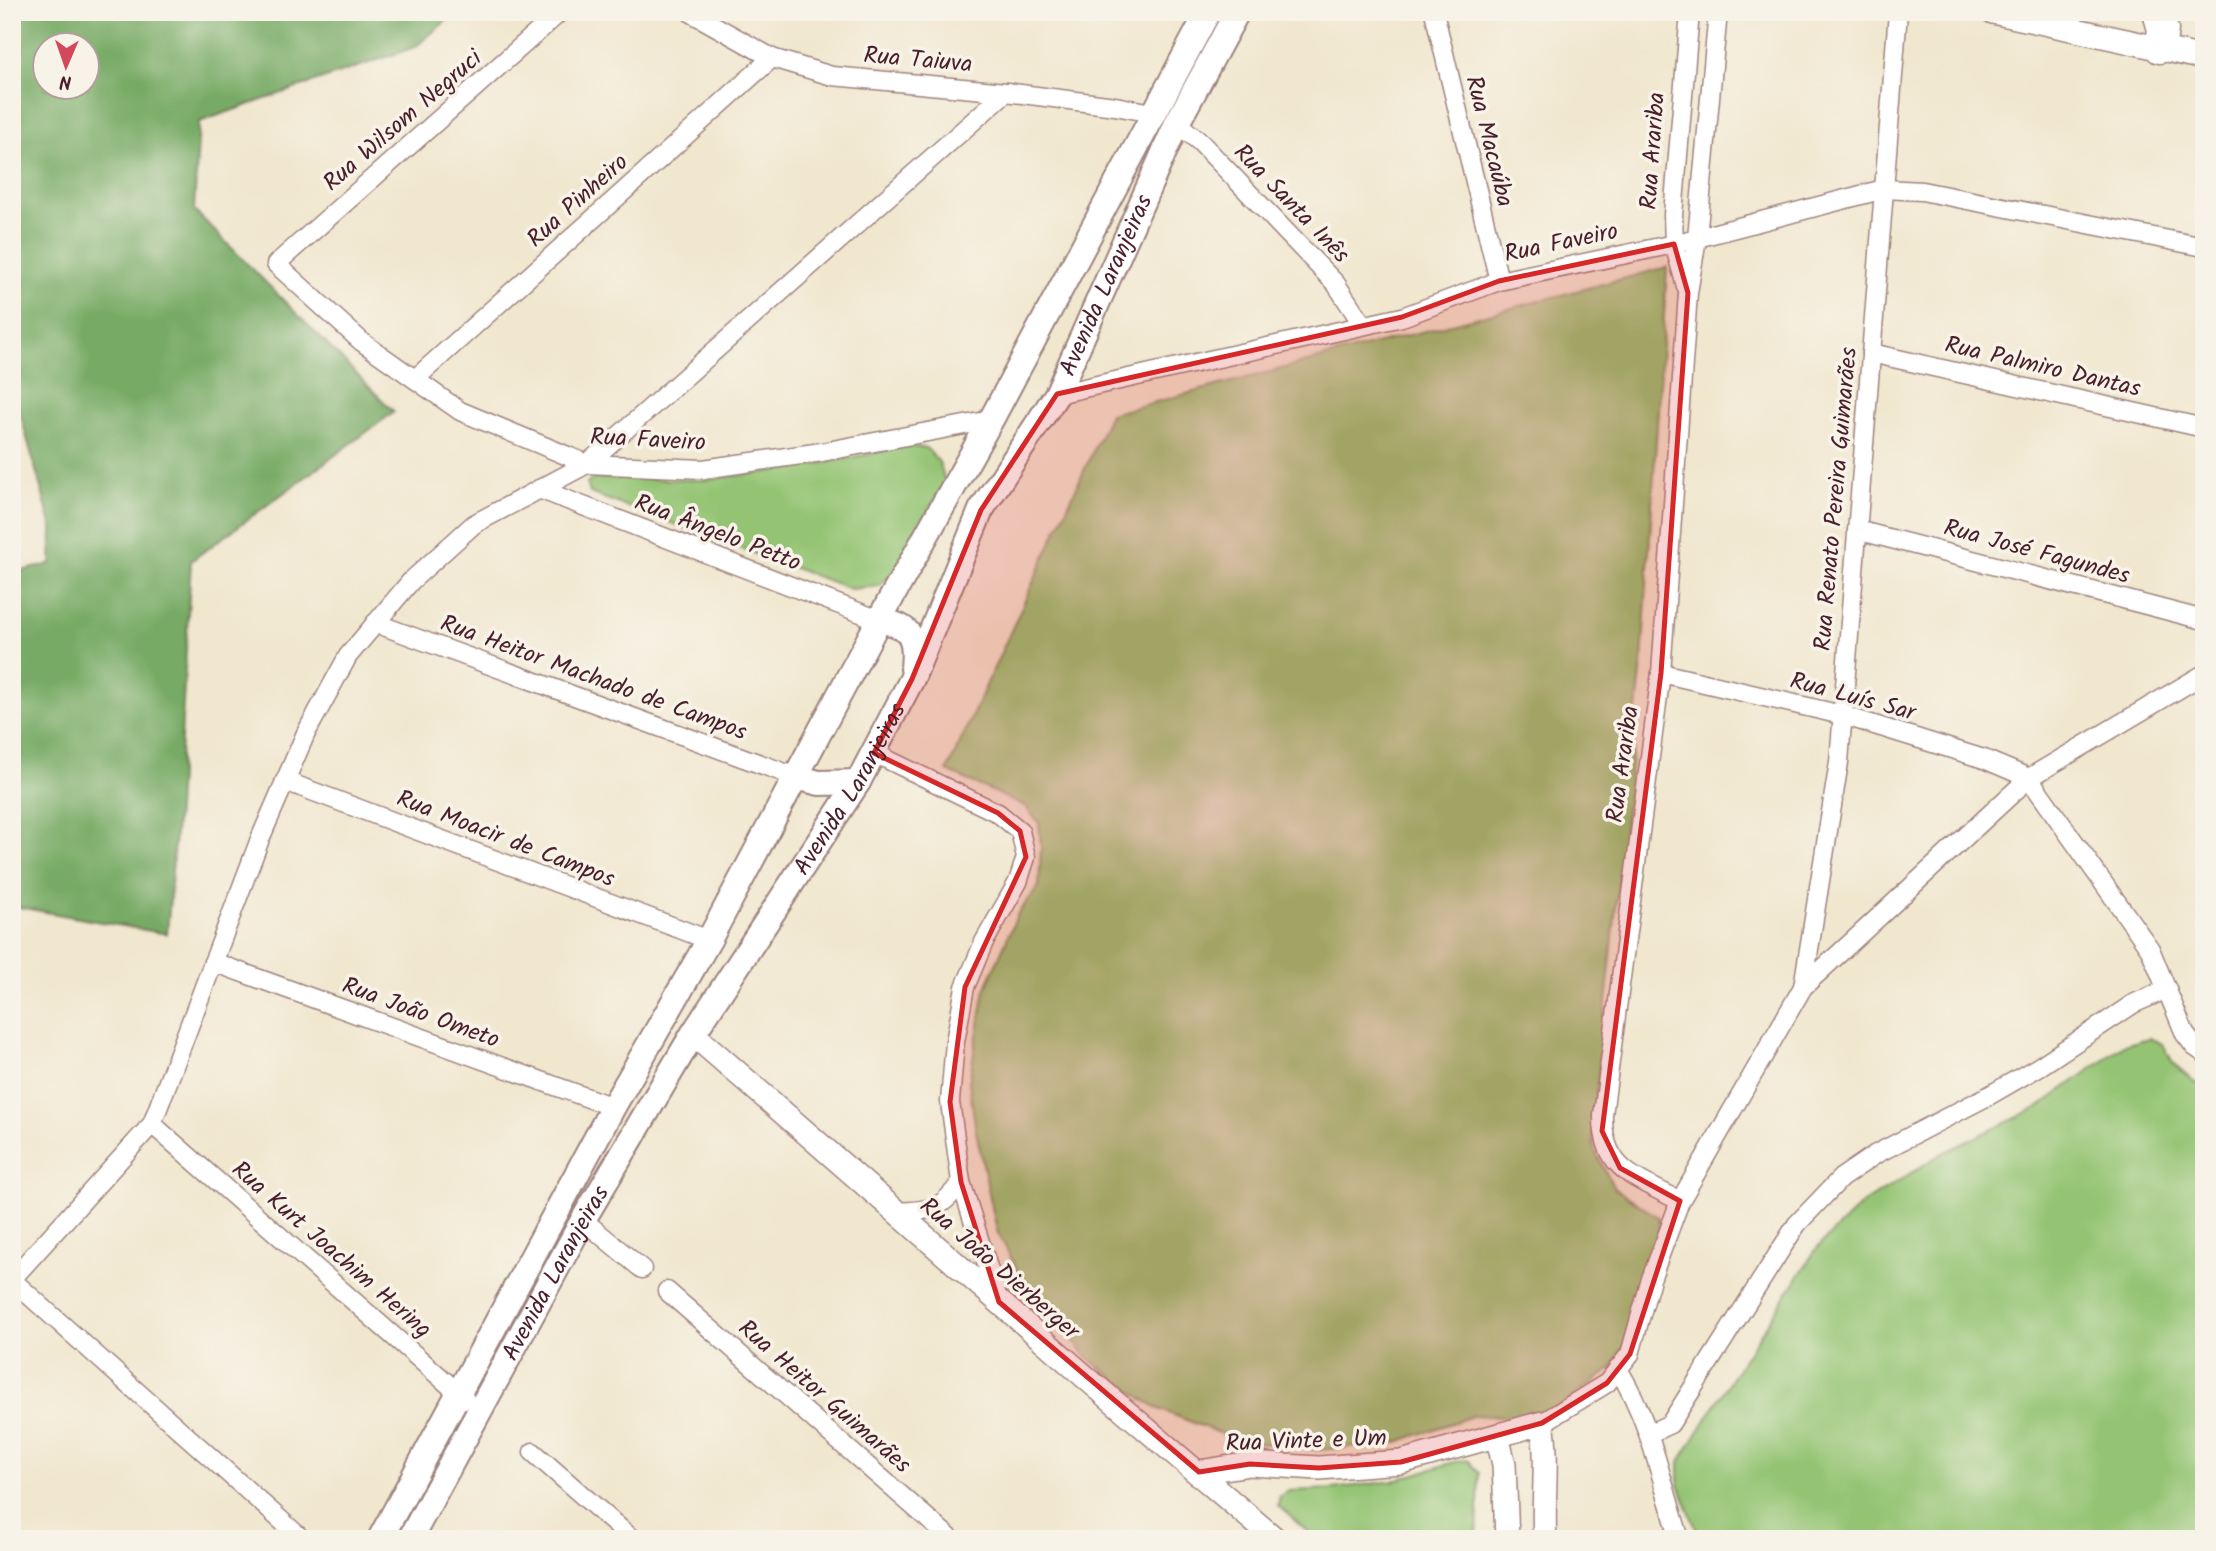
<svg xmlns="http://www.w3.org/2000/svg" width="2216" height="1551" font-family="Kalam,sans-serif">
<rect width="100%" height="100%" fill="#f7f3e8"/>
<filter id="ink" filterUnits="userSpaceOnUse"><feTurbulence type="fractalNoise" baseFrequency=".0143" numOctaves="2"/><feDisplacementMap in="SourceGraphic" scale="14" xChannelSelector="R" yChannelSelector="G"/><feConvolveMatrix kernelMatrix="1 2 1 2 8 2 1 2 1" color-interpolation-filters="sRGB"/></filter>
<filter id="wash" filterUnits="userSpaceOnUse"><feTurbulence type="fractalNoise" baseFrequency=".00686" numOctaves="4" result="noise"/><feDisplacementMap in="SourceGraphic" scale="28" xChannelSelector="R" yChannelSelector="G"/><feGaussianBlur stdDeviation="1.57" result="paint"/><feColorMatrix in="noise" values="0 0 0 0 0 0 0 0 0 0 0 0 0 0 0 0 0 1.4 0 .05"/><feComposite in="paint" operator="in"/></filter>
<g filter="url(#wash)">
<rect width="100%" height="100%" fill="#f1e7cf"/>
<g fill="#94c473" stroke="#6f724f" stroke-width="2">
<polygon points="1667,267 1642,662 1593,1126 1594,1149 1614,1188 1658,1217 1660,1236 1628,1340 1611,1369 1556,1409 1530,1419 1475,1415 1397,1442 1320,1450 1239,1441 1154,1407 1090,1360 1027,1288 997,1231 976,1131 969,1082 985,990 1017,915 1039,886 1041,848 1039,823 1025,806 947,771 1110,414"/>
<polygon points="909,446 926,448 939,462 945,481 895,572 879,586 851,589 590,493 587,483 597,478 704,480 798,468"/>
<polygon points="2149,1038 2163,1044 2173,1063 2196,1083 2204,1085 2204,1539 1700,1539 1679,1485 1679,1463 1731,1379 1817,1248 1861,1205 1941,1154 2039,1107 2124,1045"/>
<polygon points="1468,1460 1479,1473 1477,1539 1316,1539 1278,1506 1280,1496 1289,1491 1333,1489 1393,1481 1454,1462"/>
</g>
<path fill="#77aa65" stroke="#606448" stroke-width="2" fill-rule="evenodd" d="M 22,12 L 457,12 L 415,47 L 199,122 L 194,210 L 394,412 L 191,561 L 177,810 L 167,934 L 12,906 L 12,573 L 51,564 L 52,528 L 12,384 L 12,20 ZM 46,46 L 88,46 L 88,88 L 46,88 Z"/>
</g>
<g filter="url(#ink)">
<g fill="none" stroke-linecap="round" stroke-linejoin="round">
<defs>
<g id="minor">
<polyline points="560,12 276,264 362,342 460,411 587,464 703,469 822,452 991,420"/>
<polyline points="690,12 772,58 832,76 1006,92 1115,106 1153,113"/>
<polyline points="1434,12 1499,281"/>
<polyline points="1177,123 1200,142 1336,284 1363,325"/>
<polyline points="1686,286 1674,244 1673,215 1690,12"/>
<polyline points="1871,353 2204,428"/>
<polyline points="415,379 772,58"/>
<polyline points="1057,394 1402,317 1499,281 1674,244 1884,189 1922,191 2204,247"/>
<polyline points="539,489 879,620"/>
<polyline points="1857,530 2204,620"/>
<polyline points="375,623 796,777"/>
<polyline points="1661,673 1842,715 1984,759 2029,778 2150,949 2185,1034 2195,1047 2204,1053"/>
<polyline points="874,753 998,813 1020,831 1026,857 1018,882 984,942 965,987 955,1042 950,1102 961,1182 999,1302"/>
<polyline points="285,781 709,940"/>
<polyline points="213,962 613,1107"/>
<polyline points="1803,987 1839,762 1898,12"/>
<polyline points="152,1124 465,1399"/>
<path d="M 1680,1201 C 1637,1178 1602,1171 1603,1115 L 1661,673 L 1688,293 L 1697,238 L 1718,12"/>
<path d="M 896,1212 C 930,1210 940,1212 961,1182"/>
<polyline points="583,1220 642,1269"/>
<polyline points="12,1279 152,1124 260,839 306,733 348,656 411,581 474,524 587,464 1006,92"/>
<polyline points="12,1280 302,1539"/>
<polyline points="667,1291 951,1539"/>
<path d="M 1618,1369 C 1652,1424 1660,1479 1680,1539"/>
<polyline points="1542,1423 1607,1383 1630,1354 1651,1279 1680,1201 1803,987 2029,778 2204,674"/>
<polyline points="1650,1433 1670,1424 1797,1224 1841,1178 1876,1154 1990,1095 2040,1066 2133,1004 2167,989"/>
<polyline points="533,1452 632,1539"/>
</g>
<g id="tertiary">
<polyline points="1993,12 2204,58"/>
<polyline points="693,1034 1091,1382 1275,1539"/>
<polyline points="1497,1436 1504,1464 1507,1539"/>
<path d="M 1199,1472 L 1250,1464 L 1319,1468 L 1401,1462 L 1542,1423 C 1549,1461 1542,1500 1545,1539"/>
</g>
<g id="secondary">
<path d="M 879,620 C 912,627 916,636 913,668"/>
<polyline points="796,777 819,783 858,782"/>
<polyline points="380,1539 613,1107 709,940 879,620 991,420 1208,12"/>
<path id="s1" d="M 410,1539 L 583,1220 L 693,1034 L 858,782 L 912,679 L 981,510 L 1057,394 L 1177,123 L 1237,12"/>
</g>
<polyline id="trunk" points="2158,12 2163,30 2160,48"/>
</defs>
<use href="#minor" stroke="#9e837d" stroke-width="21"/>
<use href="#tertiary" stroke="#9e837d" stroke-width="26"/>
<use href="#secondary" stroke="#9e837d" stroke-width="28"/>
<use href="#trunk" stroke="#9e837d" stroke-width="33"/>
<use href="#minor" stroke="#fff" stroke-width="18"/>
<use href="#tertiary" stroke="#fff" stroke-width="23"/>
<use href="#secondary" stroke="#fff" stroke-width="24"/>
<use href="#trunk" stroke="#fff" stroke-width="30"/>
</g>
</g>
<path fill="#d62828" fill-opacity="0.2" stroke="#d62828" stroke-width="5" stroke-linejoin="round" d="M 1674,244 L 1688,293 L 1661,673 L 1602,1131 L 1620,1168 L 1680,1201 L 1630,1354 L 1607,1383 L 1542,1423 L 1401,1462 L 1319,1468 L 1250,1464 L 1199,1472 L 999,1302 L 961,1182 L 950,1102 L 965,987 L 1026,857 L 1020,831 L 998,813 L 874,753 L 912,679 L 981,510 L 1057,394 L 1402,317 L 1499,281 Z"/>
<g text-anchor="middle" stroke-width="7" stroke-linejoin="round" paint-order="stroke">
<g font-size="24" fill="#4a1f2b" stroke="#f7f3e8">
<text transform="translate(918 59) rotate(5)" y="8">Rua Taiuva</text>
<text transform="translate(402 120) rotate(-41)" y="8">Rua Wilsom Negruci</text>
<text transform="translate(1490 141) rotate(76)" y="8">Rua Macaúba</text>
<text transform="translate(1652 151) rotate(-86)" y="8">Rua Arariba</text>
<text transform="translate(577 200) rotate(-42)" y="8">Rua Pinheiro</text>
<text transform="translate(1292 203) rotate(46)" y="8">Rua Santa Inês</text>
<text transform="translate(1561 242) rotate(-12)" y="8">Rua Faveiro</text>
<text dy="8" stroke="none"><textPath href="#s1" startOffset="1437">Avenida Laranjeiras</textPath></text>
<text transform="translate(2043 366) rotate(13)" y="8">Rua Palmiro Dantas</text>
<text transform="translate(648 439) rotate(3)" y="8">Rua Faveiro</text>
<text transform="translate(1835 499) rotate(-85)" y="8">Rua Renato Pereira Guimarães</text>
<text transform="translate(718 532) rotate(21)" y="8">Rua Ângelo Petto</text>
<text transform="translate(2037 551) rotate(15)" y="8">Rua José Fagundes</text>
<text transform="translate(594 677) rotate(20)" y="8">Rua Heitor Machado de Campos</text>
<text transform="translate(1853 696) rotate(15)" y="8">Rua Luís Sar</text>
<text transform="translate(1622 764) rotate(-82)" y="8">Rua Arariba</text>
<text dy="8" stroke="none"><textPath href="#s1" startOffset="870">Avenida Laranjeiras</textPath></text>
<text transform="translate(506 838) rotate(21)" y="8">Rua Moacir de Campos</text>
<text transform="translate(421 1012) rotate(20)" y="8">Rua João Ometo</text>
<text transform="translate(332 1249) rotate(41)" y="8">Rua Kurt Joachim Hering</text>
<text transform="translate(1000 1268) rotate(41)" y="8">Rua João Dierberger</text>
<text dy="8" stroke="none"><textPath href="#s1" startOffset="303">Avenida Laranjeiras</textPath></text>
<text transform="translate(825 1396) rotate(41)" y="8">Rua Heitor Guimarães</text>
<text transform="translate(1306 1440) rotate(-2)" y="8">Rua Vinte e Um</text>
</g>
</g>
<rect width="2216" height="1551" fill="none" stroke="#f7f3e8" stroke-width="42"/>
<g transform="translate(66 66) rotate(182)"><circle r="33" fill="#f7f3e8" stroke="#b29e9c" stroke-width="2"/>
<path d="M0-5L12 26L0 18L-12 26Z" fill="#d1495b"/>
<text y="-10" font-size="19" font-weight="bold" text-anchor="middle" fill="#4a1f2b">N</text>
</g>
</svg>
